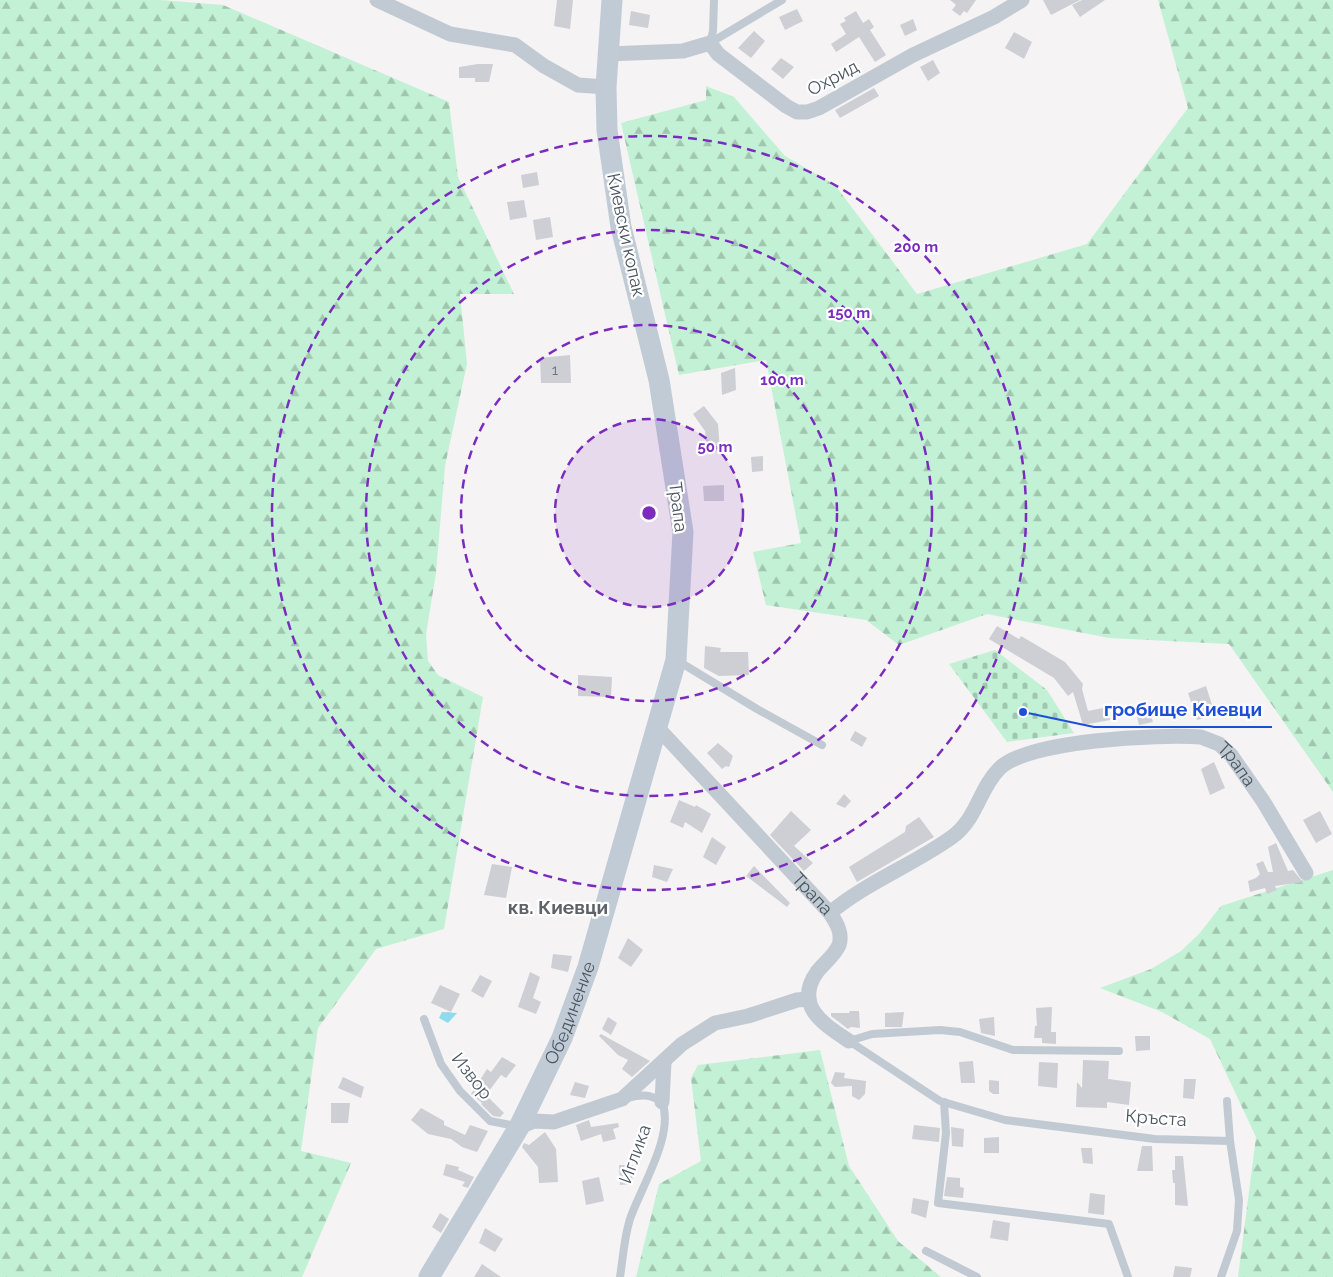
<svg xmlns="http://www.w3.org/2000/svg" width="1333" height="1277" font-family="Raleway,sans-serif">
<defs>
<pattern id="forest-firs" width="22" height="20" patternUnits="userSpaceOnUse" patternTransform="scale(1.25)"><rect width="22" height="20" fill="#c3f1d5"/><path d="M5 1l3.5 6h-7zM16 11l3.5 6h-7z" fill="#a0c6b0"/></pattern>
<pattern id="cemetery-stones" width="16" height="16" patternUnits="userSpaceOnUse" patternTransform="scale(1.25)"><rect width="16" height="16" fill="#c3f1d5"/><path d="M2 7V4a2 2 0 0 1 4 0v3zM10 15v-3a2 2 0 0 1 4 0v3z" fill="#a0c6b0"/></pattern>
<pattern id="water-ripples" width="26" height="14" patternUnits="userSpaceOnUse" patternTransform="scale(1.25)"><rect width="26" height="14" fill="#90daee"/><path d="M2 4q2-2 4 0t4 0M15 11q2-2 4 0t4 0" fill="none" stroke="#78b4c4"/></pattern>
</defs>
<rect width="100%" height="100%" fill="#f5f3f3"/>
<g fill="url(#forest-firs)">
<polygon points="0,0 160,0 223,5 449,102 458,177 514,294 460,294 467,364 445,466 436,573 426,634 428,661 438,675 483,697 444,929 376,949 318,1028 301,1151 351,1163 302,1277 0,1277"/>
<polygon points="1158,0 1333,0 1333,792 1229,644 1109,638 987,614 899,645 866,620 766,605 753,552 801,543 766,360 679,375 621,123 706,100 706,86 734,97 785,156 835,185 917,294 1087,244 1188,108"/>
<polygon points="1333,870 1333,1277 1238,1277 1256,1137 1210,1039 1162,1012 1100,988 1151,969 1181,951 1199,934 1221,906"/>
<polygon points="820,1050 849,1166 898,1241 941,1277 636,1277 659,1184 701,1161 691,1078 698,1065"/>
</g>
<polygon fill="url(#cemetery-stones)" points="995,650 1047,690 1074,733 1007,742 949,664"/>
<polygon fill="url(#water-ripples)" points="442,1012 457,1013 448,1023 439,1018"/>
<g fill="#cdcfd5">
<polygon points="557,0 573,0 570,29 554,26"/>
<polygon points="950,0 976,0 967,13 964,11 960,16 952,10 956,5"/>
<polygon points="1043,0 1080,0 1051,15"/>
<polygon points="1082,0 1105,0 1080,17 1072,5"/>
<polygon points="797,9 803,21 785,30 779,17"/>
<polygon points="631,11 650,15 648,28 629,25"/>
<polygon points="856,11 863,23 869,19 874,27 870,30 886,55 875,62 859,37 836,52 831,44 846,34 840,24 846,21 844,18"/>
<polygon points="913,19 917,30 905,36 900,25"/>
<polygon points="754,31 765,41 751,58 738,48"/>
<polygon points="1014,32 1032,42 1024,59 1005,48"/>
<polygon points="781,58 794,67 783,79 771,69"/>
<polygon points="933,60 940,73 928,81 920,67"/>
<polygon points="478,64 493,64 489,82 475,82 475,78 459,78 459,67"/>
<polygon points="874,88 879,96 840,118 835,110"/>
<polygon points="537,172 539,185 523,188 521,175"/>
<polygon points="524,200 527,217 510,220 507,202"/>
<polygon points="550,217 553,237 536,240 533,220"/>
<polygon points="570,355 571,383 541,383 540,358"/>
<polygon points="735,368 736,390 722,395 721,373"/>
<polygon points="704,406 718,424 720,451 707,452 705,431 693,414"/>
<polygon points="763,456 763,471 752,472 751,457"/>
<polygon points="724,485 724,501 704,501 703,486"/>
<polygon points="997,626 1019,639 1021,636 1065,662 1083,684 1082,689 1088,711 1108,707 1110,720 1083,725 1073,692 1068,696 1054,678 989,639"/>
<polygon points="705,646 721,648 720,652 748,652 749,675 719,676 704,668"/>
<polygon points="578,675 612,677 611,697 578,696"/>
<polygon points="1206,686 1215,714 1197,720 1188,693"/>
<polygon points="1148,709 1153,722 1139,725 1136,712"/>
<polygon points="855,731 867,738 862,747 850,740"/>
<polygon points="718,743 733,756 729,767 726,766 722,769 707,753"/>
<polygon points="1214,762 1225,788 1210,795 1201,769"/>
<polygon points="844,794 851,801 845,808 836,804"/>
<polygon points="679,800 695,807 696,805 711,814 702,833 685,822 683,828 670,822"/>
<polygon points="791,811 811,830 794,846 813,863 804,871 770,835"/>
<polygon points="1320,811 1332,834 1316,843 1303,820"/>
<polygon points="919,817 934,837 857,882 849,867 905,832 906,826"/>
<polygon points="712,837 726,847 716,865 703,857"/>
<polygon points="1276,843 1288,871 1293,870 1303,882 1275,886 1277,890 1267,894 1265,888 1250,892 1248,881 1256,878 1260,874 1256,864 1263,861 1268,872 1273,872 1268,847"/>
<polygon points="492,864 512,867 506,898 484,895"/>
<polygon points="654,865 673,869 667,882 652,877"/>
<polygon points="754,866 790,903 787,907 746,876"/>
<polygon points="628,938 643,950 631,967 618,958"/>
<polygon points="553,954 572,956 568,972 551,968"/>
<polygon points="530,972 540,977 533,998 541,1002 536,1014 518,1007"/>
<polygon points="480,975 492,981 483,998 471,991"/>
<polygon points="440,985 460,994 451,1012 431,1003"/>
<polygon points="1052,1007 1051,1032 1056,1032 1056,1044 1042,1043 1042,1038 1034,1038 1035,1026 1037,1026 1036,1008"/>
<polygon points="850,1011 859,1011 860,1028 851,1027 848,1029 831,1016 831,1013 849,1013"/>
<polygon points="904,1012 902,1027 885,1027 885,1013"/>
<polygon points="608,1017 617,1023 611,1035 602,1029"/>
<polygon points="994,1017 995,1036 981,1033 979,1019"/>
<polygon points="601,1034 650,1061 643,1067 641,1066 643,1067 632,1077 622,1069 628,1060 618,1055 599,1036"/>
<polygon points="1135,1036 1150,1036 1150,1050 1136,1051"/>
<polygon points="502,1057 516,1065 506,1078 501,1075 486,1095 504,1113 500,1117 493,1116 481,1104 482,1103 471,1094 487,1069 491,1072"/>
<polygon points="1083,1060 1109,1061 1108,1079 1131,1082 1129,1105 1107,1102 1107,1108 1076,1107 1077,1082 1082,1088"/>
<polygon points="973,1061 975,1083 961,1083 959,1062"/>
<polygon points="1039,1062 1058,1063 1057,1088 1038,1086"/>
<polygon points="835,1072 845,1073 844,1078 866,1081 865,1094 859,1100 852,1096 852,1086 835,1087 831,1083"/>
<polygon points="343,1077 364,1087 361,1098 338,1088"/>
<polygon points="1184,1079 1196,1079 1194,1099 1183,1098"/>
<polygon points="989,1080 999,1081 999,1094 993,1094 989,1091"/>
<polygon points="575,1082 589,1086 585,1098 570,1095"/>
<polygon points="331,1103 350,1103 348,1123 331,1123"/>
<polygon points="421,1108 444,1121 444,1125 465,1135 470,1125 488,1131 477,1152 462,1147 451,1139 428,1134 411,1120"/>
<polygon points="589,1120 591,1127 618,1123 619,1127 613,1129 616,1139 603,1142 601,1134 581,1141 576,1125"/>
<polygon points="914,1125 940,1128 939,1142 912,1139"/>
<polygon points="951,1127 964,1129 963,1147 952,1146"/>
<polygon points="545,1132 556,1149 558,1182 539,1183 538,1167 522,1147 524,1143 529,1145"/>
<polygon points="999,1137 999,1153 984,1153 984,1138"/>
<polygon points="1142,1146 1152,1146 1153,1171 1137,1171"/>
<polygon points="1081,1148 1092,1148 1093,1164 1083,1163"/>
<polygon points="1175,1156 1183,1156 1188,1206 1175,1205 1175,1183 1173,1183 1172,1170 1175,1170"/>
<polygon points="446,1164 459,1167 458,1170 474,1177 468,1188 462,1186 465,1182 443,1175"/>
<polygon points="619,1165 633,1165 632,1184 620,1185"/>
<polygon points="599,1177 604,1201 586,1205 582,1181"/>
<polygon points="947,1177 960,1178 960,1187 964,1188 963,1198 944,1196"/>
<polygon points="1090,1193 1105,1195 1104,1215 1088,1213"/>
<polygon points="913,1198 929,1201 926,1218 911,1213"/>
<polygon points="440,1213 449,1219 441,1233 432,1227"/>
<polygon points="993,1220 1010,1223 1008,1241 990,1238"/>
<polygon points="485,1228 503,1239 495,1252 479,1243"/>
<polygon points="482,1264 501,1277 474,1277"/>
<polygon points="1175,1266 1192,1268 1190,1277 1173,1277"/>
</g>
<g fill="none" stroke-linecap="round" stroke-linejoin="round">
<g stroke="#c1cad2" stroke-width="8">
<polyline points="710,43 782,0"/>
<polyline points="710,43 713,31 714,0"/>
<polyline points="678,661 757,709 822,745"/>
<polyline points="424,1019 441,1064 460,1091 490,1121 516,1126"/>
<polyline points="849,1041 940,1101 1005,1120 1155,1139 1230,1141 1239,1200 1237,1231 1221,1277"/>
<polyline points="849,1041 872,1034 940,1030 960,1032 1013,1050 1119,1051"/>
<polyline points="1227,1101 1230,1141"/>
<polyline points="944,1102 946,1133 938,1203 1109,1224 1128,1277"/>
<polyline points="926,1251 977,1277"/>
<path d="M 620,1277 C 623,1258 624,1238 630,1219 C 641,1187 675,1134 662,1102 C 650,1094 641,1094 627,1098"/>
</g>
<g stroke="#c1cad2" stroke-width="15">
<polyline points="377,0 450,34 515,45 544,66 578,85 606,87"/>
<polyline points="608,54 683,51 710,43 718,54 786,106 797,112 807,112 819,108 913,55 994,17 1022,0"/>
<path id="s1" d="M 657,727 L 830,913 C 836,922 843,933 839,945 C 835,955 823,964 817,972 C 793,1006 825,1025 849,1041"/>
<path id="s2" d="M 830,913 C 867,882 913,865 952,837 C 977,819 979,789 999,769 C 1027,740 1160,734 1201,737 L 1219,744 L 1231,755 L 1263,801 L 1306,873"/>
<polyline points="662,1102 664,1062"/>
<polyline points="519,1127 534,1121 554,1122 622,1099 682,1044 715,1023 748,1016 797,1000 809,999"/>
</g>
<path stroke="#c1cbd6" stroke-width="21" id="s3" d="M 429,1277 L 519,1127 L 562,1038 L 588,967 L 676,660 L 683,532 L 659,380 L 621,227 L 607,130 L 606,87 L 612,0"/>
</g>
<circle cx="649" cy="513" r="94" fill="#7b2cbf" fill-opacity=".12"/>
<g fill="none" stroke="#7b2cbf" stroke-width="2.5" stroke-dasharray="9 6">
<circle cx="649" cy="513" r="94"/>
<circle cx="649" cy="513" r="188"/>
<circle cx="649" cy="513" r="283"/>
<circle cx="649" cy="513" r="377"/>
</g>
<g text-anchor="middle" stroke-width="4.5" stroke-linejoin="round" paint-order="stroke">
<g font-size="15" fill="#6b747e">
<text x="555" y="375">1</text>
</g>
<g font-size="18" fill="#4a5661" stroke="#fff">
<text transform="translate(833 78) rotate(-28)" y="6">Охрид</text>
<text transform="translate(626 235) rotate(78)" y="6">Киевски копак</text>
<text transform="translate(678 507) rotate(83)" y="6">Трапа</text>
<text dy="6" stroke="none"><textPath href="#s2" startOffset="481">Трапа</textPath></text>
<text dy="6" stroke="none"><textPath href="#s1" startOffset="228">Трапа</textPath></text>
<text dy="6" stroke="none"><textPath href="#s3" startOffset="300">Обединение</textPath></text>
<text transform="translate(472 1076) rotate(52)" y="6">Извор</text>
<text transform="translate(1156 1118) rotate(4)" y="6">Кръста</text>
<text transform="translate(635 1154) rotate(-70)" y="6">Иглика</text>
</g>
<g font-size="19" font-weight="bold" fill="#5f6368" stroke="#fff">
<text x="558" y="914">кв. Киевци</text>
</g>
</g>
<circle cx="649" cy="513" r="8" fill="#7b2cbf" stroke="#fff" stroke-width="2.5"/>
<g font-size="15" text-anchor="middle" font-weight="bold" fill="#7b2cbf" stroke="#fff" stroke-width="4.5" stroke-linejoin="round" paint-order="stroke">
<text x="916" y="252">200 m</text>
<text x="849" y="318">150 m</text>
<text x="782" y="385">100 m</text>
<text x="715" y="452">50 m</text>
</g>
<path fill="none" stroke="#1d4ed8" stroke-width="2" d="M1023 712L1094 727H1272"/>
<circle fill="#1d4ed8" stroke="#fff" stroke-width="2" cx="1023" cy="712" r="5"/>
<g font-size="19" text-anchor="middle" font-weight="bold" fill="#1d4ed8" stroke="#fff" stroke-width="4.5" stroke-linejoin="round" paint-order="stroke">
<text x="1183" y="716">гробище Киевци</text>
</g>
</svg>
